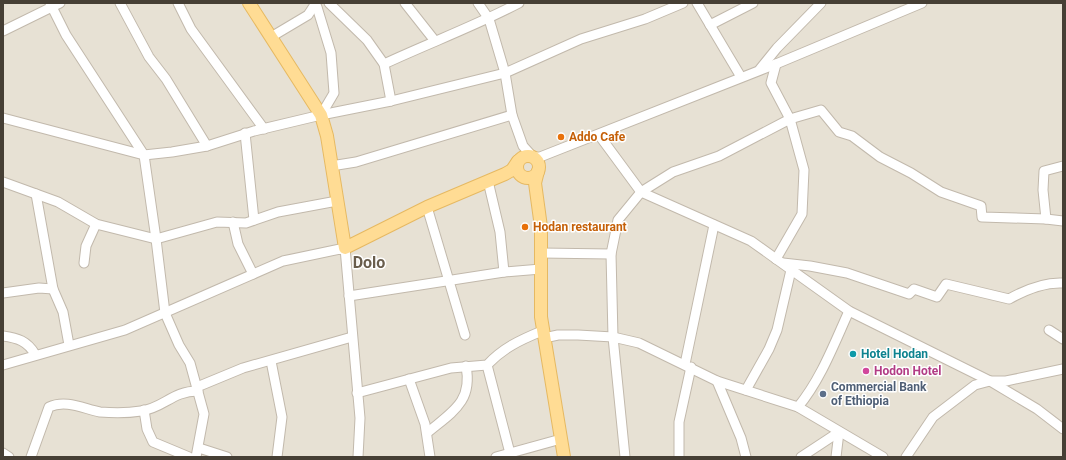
<svg xmlns="http://www.w3.org/2000/svg" width="1066" height="460" font-family="Roboto,sans-serif">
<rect width="100%" height="100%" fill="#f3efe6"/>
<rect fill="#e7e1d4" x="3" y="3" width="1060" height="454"/>
<g fill="none" stroke-linecap="round" stroke-linejoin="round">
<defs>
<g id="minor">
<polyline points="50,3 66,35 144,155 156,239 165,313 179,345 190,363 204,414 196,457"/>
<polyline points="120,3 149,57 166,79 207,146"/>
<polyline points="178,3 191,29 264,129"/>
<polyline points="329,3 367,40 384,64 391,101"/>
<polyline points="405,3 435,41"/>
<polyline points="478,3 489,19 505,73 512,115 523,146 533,157 540,157 776,64 922,3"/>
<polyline points="697,3 741,77"/>
<polyline points="315,6 317,7 331,53 334,93 321,115"/>
<polyline points="710,25 753,3"/>
<polyline points="3,31 60,3"/>
<polyline points="271,37 308,15 316,3"/>
<path d="M 384,64 C 429,43 475,26 519,3"/>
<polyline points="776,64 771,83 790,119 821,110 839,132 852,136 880,157 911,173 941,192 981,206 982,217 1046,219 1043,190 1044,171 1063,166"/>
<polyline points="760,69 777,48 821,3"/>
<polyline points="3,118 144,155 172,152 207,146 254,131 321,115 391,101 505,73 581,39 645,19 683,3"/>
<polyline points="245,133 254,220"/>
<polyline points="599,135 641,192 751,241 849,311 990,381 1037,409 1063,429"/>
<polyline points="331,166 356,162 512,115"/>
<polyline points="488,181 500,232 504,272 541,269"/>
<polyline points="3,182 58,202 96,224 156,239 217,222 246,223 278,212 337,201"/>
<polyline points="36,194 53,289 63,312 69,345"/>
<polyline points="427,207 465,335"/>
<polyline points="1046,219 1063,221"/>
<polyline points="233,222 238,244 253,274"/>
<polyline points="541,253 611,254"/>
<polyline points="84,263 86,246 96,224"/>
<path d="M 783,263 L 810,266 L 847,273 L 909,294 L 914,289 L 937,297 L 946,284 L 1009,299 C 1025,290 1044,282 1063,283"/>
<polyline points="3,293 39,288 53,289"/>
<polyline points="349,296 504,272"/>
<polyline points="1049,330 1063,339"/>
<path d="M 3,336 C 18,338 27,341 35,354"/>
<polyline points="544,338 558,335 578,335 613,337 639,343 717,381 798,407 883,457"/>
<polyline points="271,361 282,417 277,457"/>
<polyline points="685,364 714,225"/>
<polyline points="3,365 125,330 283,261 345,248 360,418 358,457"/>
<polyline points="487,365 511,457"/>
<polyline points="409,379 425,424 430,457"/>
<polyline points="717,381 741,438 746,457"/>
<polyline points="197,387 243,368 352,337"/>
<polyline points="746,390 769,349 777,330 791,270"/>
<path d="M 357,393 L 451,368 L 487,365 C 503,348 520,340 542,331"/>
<path d="M 798,407 C 821,379 834,344 849,311"/>
<polyline points="144,410 147,429 153,442 189,457"/>
<path d="M 427,433 C 452,412 473,402 466,366"/>
<polyline points="199,448 227,457"/>
<polyline points="3,453 9,457"/>
<path d="M 31,457 L 49,407 C 66,399 84,409 100,412 C 112,413 129,413 141,411 C 164,408 172,391 198,391"/>
<polyline points="496,457 561,439"/>
<polyline points="625,457 613,337 611,254 618,220 641,192 673,172 719,156 790,119 804,170 802,214 776,259"/>
<polyline points="679,457 679,422 691,367"/>
<polyline points="801,457 839,432"/>
<polyline points="836,457 839,432"/>
<polyline points="906,457 933,417 975,385 990,381 1006,381 1063,369"/>
</g>
<g id="major">
<polyline points="249,3 321,115 327,136 345,248 427,207 505,174 512,170 518,161"/>
<circle cx="528" cy="167" r="11"/>
<polyline points="538,171 535,183 541,227 541,317 564,457"/>
</g>
</defs>
<use href="#minor" stroke="#c2b9ac" stroke-width="11"/>
<use href="#major" stroke="#e6b962" stroke-width="14"/>
<use href="#minor" stroke="#fff" stroke-width="9"/>
<use href="#major" stroke="#ffdc94" stroke-width="12"/>
</g>
<g fill="#e8710a" stroke="#fff" stroke-width="1.5">
<circle cx="561" cy="137" r="4"/>
<circle cx="525" cy="227" r="4"/>
</g>
<circle fill="#0f9aa8" stroke="#fff" stroke-width="1.5" cx="853" cy="354" r="4"/>
<circle fill="#d1479c" stroke="#fff" stroke-width="1.5" cx="866" cy="371" r="4"/>
<circle fill="#5c6f8a" stroke="#fff" stroke-width="1.5" cx="823" cy="394" r="4"/>
<g text-anchor="middle" stroke-width="3" stroke-linejoin="round" paint-order="stroke">
<g font-size="12" font-weight="bold" fill="#c56008" stroke="#fff" text-anchor="start">
<text x="569" y="141">Addo Cafe</text>
<text x="533" y="231">Hodan restaurant</text>
</g>
<g font-size="12" font-weight="bold" fill="#0d838f" stroke="#fff" text-anchor="start">
<text x="861" y="358">Hotel Hodan</text>
</g>
<g font-size="12" font-weight="bold" fill="#b23c85" stroke="#fff" text-anchor="start">
<text x="874" y="375">Hodon Hotel</text>
</g>
<g font-size="12" font-weight="bold" fill="#4e5e75" stroke="#fff" text-anchor="start">
<text x="831" y="391">Commercial Bank<tspan x="831" dy="14">of Ethiopia</tspan></text>
</g>
<g font-size="16" font-weight="bold" fill="#695d4c" stroke="#fff">
<text x="369" y="268">Dolo</text>
</g>
</g>
<rect width="1066" height="460" fill="none" stroke="#463f35" stroke-width="8"/>
</svg>
